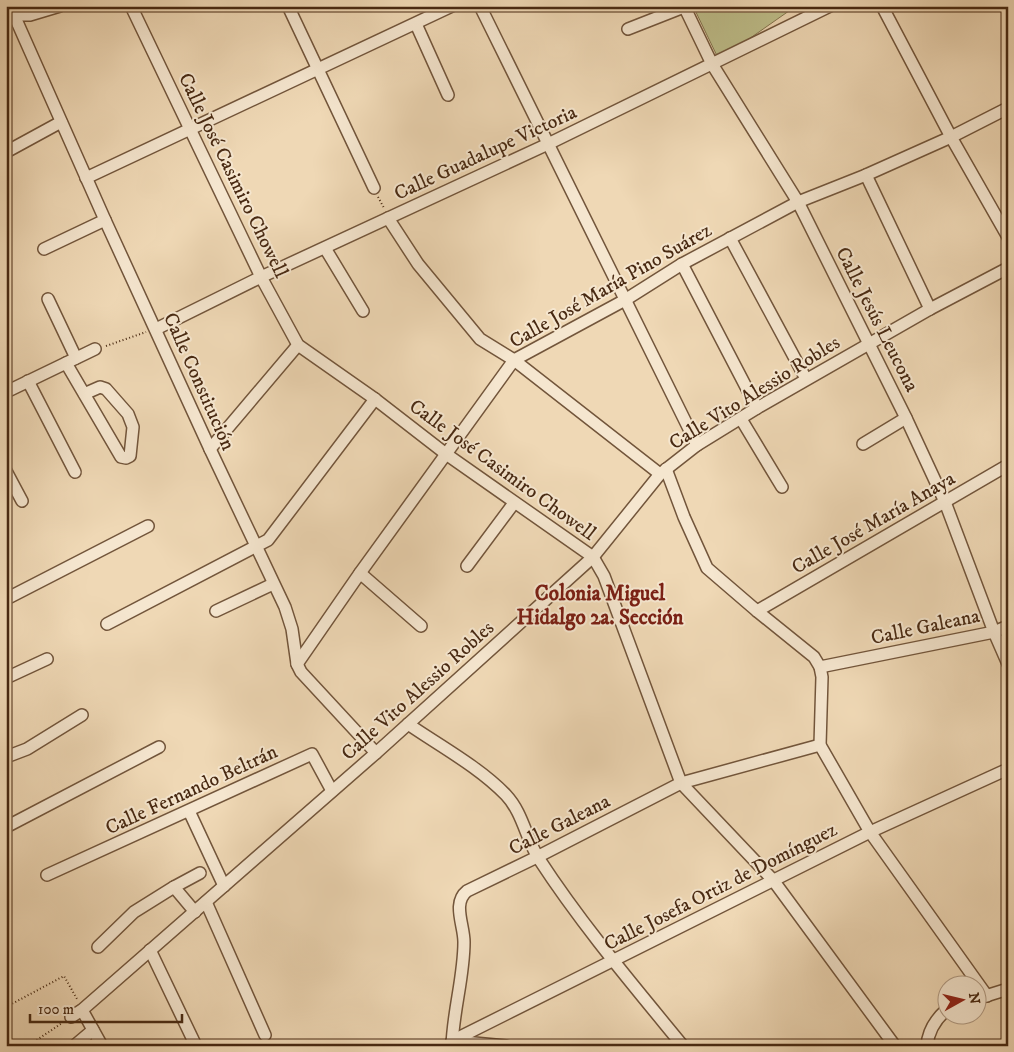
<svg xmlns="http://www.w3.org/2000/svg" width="1014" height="1052" font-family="'IM FELL DW Pica',serif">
<rect width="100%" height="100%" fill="#efd8b5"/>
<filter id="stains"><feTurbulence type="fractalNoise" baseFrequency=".004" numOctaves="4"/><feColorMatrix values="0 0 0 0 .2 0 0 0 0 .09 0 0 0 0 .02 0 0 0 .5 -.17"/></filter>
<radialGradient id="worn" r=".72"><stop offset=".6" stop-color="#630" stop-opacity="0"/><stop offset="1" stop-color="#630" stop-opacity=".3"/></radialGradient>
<polygon fill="#bebe8a" stroke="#83744e" points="693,6 796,6 719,60"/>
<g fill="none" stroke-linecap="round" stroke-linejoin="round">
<defs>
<g id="minor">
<polyline points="15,6 14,15 105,220 210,449 285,607 292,629 297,664 301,672 376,753"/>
<polyline points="131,6 261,277 298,345 375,399 446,454 593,557 604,576 681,783 773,880 895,1046"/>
<polyline points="288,6 374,188"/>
<polyline points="480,6 697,445"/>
<polyline points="684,6 712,64 798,202 906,418 945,502 994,632 1008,664"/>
<polyline points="882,6 951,137 1008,237"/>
<polyline points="8,15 30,15 60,6"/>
<polyline points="416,24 448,95"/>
<polyline points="628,29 684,7"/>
<polyline points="6,152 61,122"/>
<polyline points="866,175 930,309"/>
<polyline points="86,178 452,6"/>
<polyline points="388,218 418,264 480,339 514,360 660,474"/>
<polyline points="730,238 806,379"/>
<polyline points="325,248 363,311"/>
<polyline points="44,249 105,220"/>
<polyline points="682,264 757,408"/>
<polyline points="48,299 76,358"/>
<polyline points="156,329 261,277 548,144 830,6"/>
<polyline points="66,363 121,457 126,458 130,456 133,427 128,414 106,389 100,387 84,394"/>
<polyline points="28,381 75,472"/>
<polyline points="6,392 95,349"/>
<polyline points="741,419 782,487"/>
<polyline points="863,444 906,418"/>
<polyline points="210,449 298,345"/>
<polyline points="666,469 684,517 707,568 757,611 814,657 820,667 822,677 820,745 870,832 987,996"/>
<polyline points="6,471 22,501"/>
<polyline points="467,566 514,503"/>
<polyline points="360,573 421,626"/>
<polyline points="6,599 148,526"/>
<polyline points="216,611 273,584"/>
<polyline points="757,611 1008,465"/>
<polyline points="107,624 268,540 375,399"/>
<polyline points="297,664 360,573 514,360 625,300 682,264 798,202 866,175 951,137 1008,108"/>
<polyline points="820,667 994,632 1008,626"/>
<polyline points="6,678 47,659"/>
<path d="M 408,724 C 440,746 479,767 506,795 C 523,813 526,839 539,859 C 582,925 633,985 683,1046"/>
<polyline points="6,757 27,749 82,715"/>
<polyline points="189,811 224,886"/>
<polyline points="6,827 159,747"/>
<polyline points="47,875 312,754 332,791"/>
<polyline points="174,887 195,912"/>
<polyline points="206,902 265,1035"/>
<polyline points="98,947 134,912 174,887 200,873"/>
<polyline points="150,950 196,1046"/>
<polyline points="976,999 1008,989"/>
<polyline points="82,1010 102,1046"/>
<polyline points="71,1017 82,1010 376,753 593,557 660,474 697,445 757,408 930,309 1008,268"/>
<polyline points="452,1041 870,832 1008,769"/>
<polyline points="453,1041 506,1046"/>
<polyline points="74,1046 93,1030"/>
<path d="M 452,1046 C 453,1011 464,977 464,942 C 464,925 452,903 467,891 L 537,857 L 681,783 L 820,745"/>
<path d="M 927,1046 C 928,1031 935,1020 946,1010"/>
</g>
</defs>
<use href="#minor" stroke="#72553b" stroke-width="14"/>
<g stroke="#482912" stroke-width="2" stroke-dasharray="1 2.5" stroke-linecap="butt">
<polyline points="378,197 384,208"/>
<polyline points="106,346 146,332"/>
<polyline points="6,1007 64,976 77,999"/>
<polyline points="28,1046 62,1023"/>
</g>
<use href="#minor" stroke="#f5e6cf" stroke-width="11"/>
</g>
<g text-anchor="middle" stroke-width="4" stroke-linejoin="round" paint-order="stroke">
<g font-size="20" fill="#482912" stroke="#f5e6cf">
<text transform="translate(485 152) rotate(-25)" y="7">Calle Guadalupe Victoria</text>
<text transform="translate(234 175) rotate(64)" y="7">Calle José Casimiro Chowell</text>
<text transform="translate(610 285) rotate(-30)" y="7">Calle José María Pino Suárez</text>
<text transform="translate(878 319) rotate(63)" y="7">Calle Jesús Leucona</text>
<text transform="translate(200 381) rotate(66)" y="7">Calle Constitución</text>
<text transform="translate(754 392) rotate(-32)" y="7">Calle Vito Alessio Robles</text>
<text transform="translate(503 469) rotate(36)" y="7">Calle José Casimiro Chowell</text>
<text transform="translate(873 522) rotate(-30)" y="7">Calle José María Anaya</text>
<text transform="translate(925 626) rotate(-12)" y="7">Calle Galeana</text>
<text transform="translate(417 690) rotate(-42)" y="7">Calle Vito Alessio Robles</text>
<text transform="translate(191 789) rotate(-25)" y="7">Calle Fernando Beltrán</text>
<text transform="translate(559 824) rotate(-27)" y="7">Calle Galeana</text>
<text transform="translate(720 886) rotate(-27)" y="7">Calle Josefa Ortiz de Domínguez</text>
</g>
<g font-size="21" font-weight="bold" fill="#7a1f14" stroke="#f5e6cf">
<text x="600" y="600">Colonia Miguel<tspan x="600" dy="24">Hidalgo 2a. Sección</tspan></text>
</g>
</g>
<rect width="1014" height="1052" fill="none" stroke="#efd8b5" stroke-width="25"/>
<rect x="8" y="8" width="999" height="1037" fill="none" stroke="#482912" stroke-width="2.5"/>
<rect x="12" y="12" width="989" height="1027" fill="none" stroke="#482912"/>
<g transform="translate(962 1000) rotate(82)"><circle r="24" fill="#f5e6cf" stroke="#b09a83"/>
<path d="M0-4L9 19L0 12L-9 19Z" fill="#8f2418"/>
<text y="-8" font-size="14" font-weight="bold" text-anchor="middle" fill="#482912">N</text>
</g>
<path d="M30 1014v8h152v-8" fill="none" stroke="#482912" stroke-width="2.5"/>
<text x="38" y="1014" font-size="15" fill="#482912" stroke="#f5e6cf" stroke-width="4" paint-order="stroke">100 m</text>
<rect width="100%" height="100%" filter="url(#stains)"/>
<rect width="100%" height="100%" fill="url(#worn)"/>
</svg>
